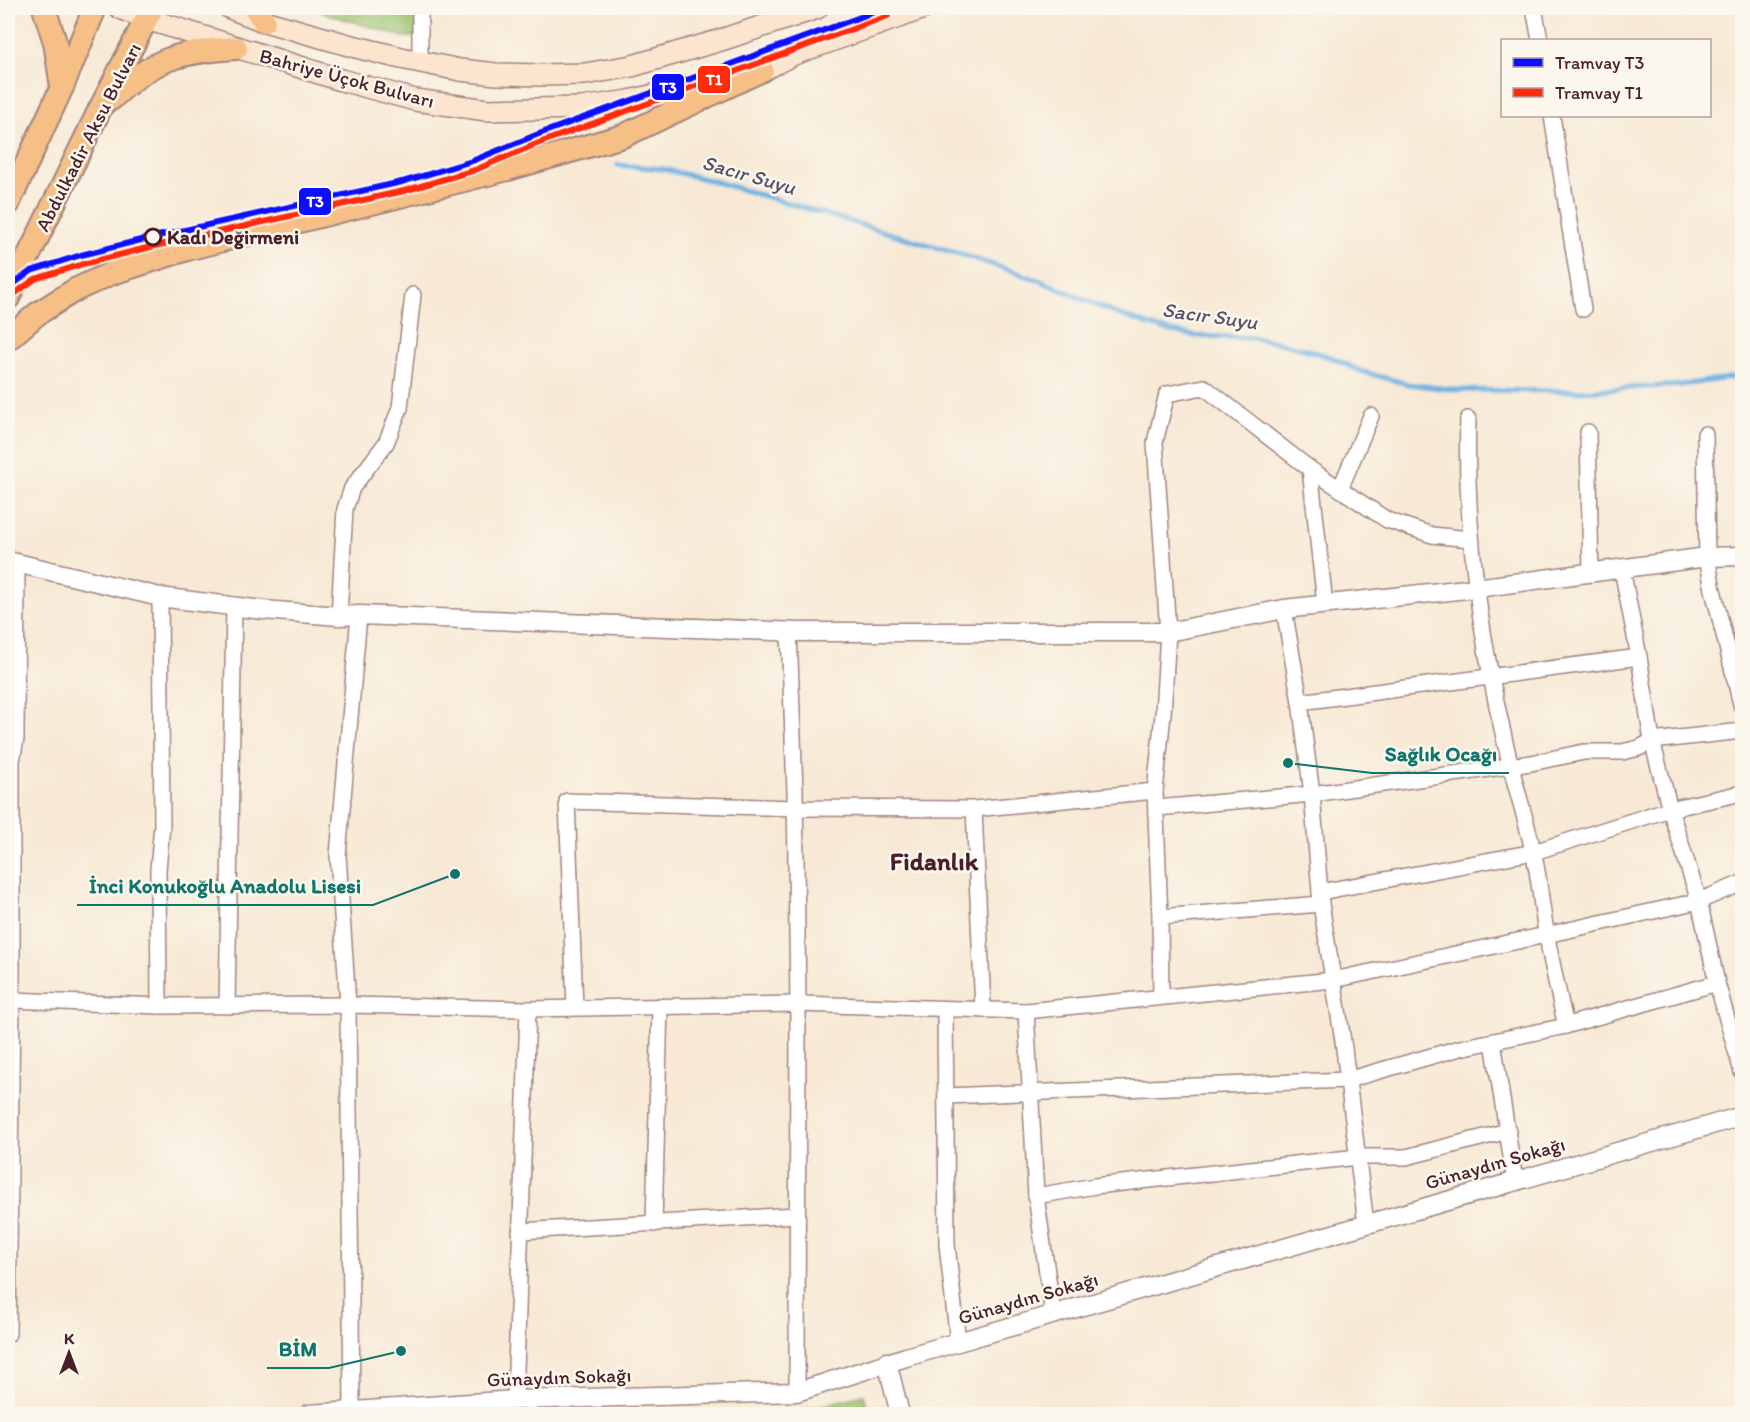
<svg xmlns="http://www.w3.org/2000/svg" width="1750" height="1422" font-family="Itim,sans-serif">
<rect width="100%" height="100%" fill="#fbf7ec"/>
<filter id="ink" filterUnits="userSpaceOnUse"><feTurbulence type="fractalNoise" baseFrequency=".0167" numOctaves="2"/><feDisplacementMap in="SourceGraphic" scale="12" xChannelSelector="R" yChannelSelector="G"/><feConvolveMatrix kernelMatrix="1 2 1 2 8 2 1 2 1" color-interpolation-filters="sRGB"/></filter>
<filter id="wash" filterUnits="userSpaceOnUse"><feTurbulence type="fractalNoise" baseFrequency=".008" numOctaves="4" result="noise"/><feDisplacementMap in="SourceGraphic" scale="24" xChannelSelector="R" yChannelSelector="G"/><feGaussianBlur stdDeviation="1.35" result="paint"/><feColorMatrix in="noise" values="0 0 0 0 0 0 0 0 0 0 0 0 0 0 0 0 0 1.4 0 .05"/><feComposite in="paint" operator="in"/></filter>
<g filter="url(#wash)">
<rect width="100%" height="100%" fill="#f7e9d5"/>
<g fill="#98c16d" stroke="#71704c" stroke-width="1.5">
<polygon points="312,8 418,8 421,37 404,37 324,13"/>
<polygon points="864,1395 869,1414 784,1414"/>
</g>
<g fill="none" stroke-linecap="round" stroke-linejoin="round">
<polyline stroke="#6cb1e2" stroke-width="5" points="618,165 663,169 713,181 963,255 1039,280 1117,314 1161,329 1195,336 1253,338 1275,342 1304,349 1333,358 1360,371 1408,384 1457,390 1578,391 1681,385 1742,376"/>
</g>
</g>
<g filter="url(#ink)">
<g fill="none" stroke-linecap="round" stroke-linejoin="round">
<defs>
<g id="minor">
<polyline points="420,8 420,62"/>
<polyline points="1534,8 1540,40"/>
<polyline points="1552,116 1583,309"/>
<path d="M 1468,419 C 1464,537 1483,653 1511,767 C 1518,795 1527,823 1533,851 C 1540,879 1541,908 1547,936 C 1552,966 1559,996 1566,1026"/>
<polyline points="1588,432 1591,573"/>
<polyline points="1705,434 1707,557 1713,590 1742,708"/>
<polyline points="1310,469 1325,604"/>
<polyline points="1340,489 1371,416"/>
<polyline points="1622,569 1639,657 1652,741 1670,809 1699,901 1717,983 1742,1072"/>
<polyline points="1284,609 1300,702 1312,794 1321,904 1343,1041 1366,1224"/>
<polyline points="339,616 345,509 352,488 386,443 400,408 413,295"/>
<polyline points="789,631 795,791 798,1004 797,1392"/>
<polyline points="1300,702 1639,657"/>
<polyline points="1157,808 1312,794 1531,763 1584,752 1622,752 1639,748 1652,741 1742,731"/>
<polyline points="974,809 983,1010"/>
<polyline points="1320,892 1534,852 1670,809 1742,793"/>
<polyline points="1160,917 1321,904"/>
<polyline points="1161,997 1160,917 1155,791 1163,714 1168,632 1155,442 1167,394 1204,387 1310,469 1387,520 1432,535 1470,539"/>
<polyline points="12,1000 159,1006 348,1005 528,1009 798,1004 1026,1011 1333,980 1546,935 1699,901 1742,883"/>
<polyline points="159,1006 158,870 162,825 160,597"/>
<polyline points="227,1006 234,607"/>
<polyline points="575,1007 567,801 795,808 974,809 1155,791"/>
<polyline points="945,1009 947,1245 958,1342"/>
<polyline points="1026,1011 1036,1196 1053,1314"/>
<polyline points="1493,1042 1515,1181"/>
<polyline points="946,1096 1347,1080 1460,1048 1561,1027 1717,983"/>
<polyline points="1036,1196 1095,1186 1358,1157 1406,1157 1508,1131"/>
<polyline points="654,1224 660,1006"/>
<polyline points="520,1231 796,1215"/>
<polyline points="8,1334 12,1000 12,761 16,739 17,563"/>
<polyline points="515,1400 528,1009"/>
<polyline points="352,1411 348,1005 338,855 359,615"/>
</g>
<g id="tertiary">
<polyline points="8,561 160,597 263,610 339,616 359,615 800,632 1168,632 1284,609 1476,588 1707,557 1742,556"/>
<polyline points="887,1362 900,1414"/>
<polyline points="309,1414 515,1400 797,1392 906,1357 1742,1116"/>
</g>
<g id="secondary">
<polyline points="120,8 147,19 341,80 415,100 487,110 581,108 629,101 762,70 794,54 924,8"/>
<polyline points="230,8 264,21 352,46 401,58 460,70 496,74 540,75 585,74 632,66 721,40 817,8"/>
</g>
<g id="primary">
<polyline points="44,8 55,42 62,87"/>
<polyline points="255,8 264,21"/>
<path d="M 111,99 C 154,58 178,52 236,48"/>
<polyline points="8,204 62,87 95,8"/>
<polyline points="8,298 99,111 152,8"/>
<polyline points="8,339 37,314 75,290 112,273 187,249 508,169 623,136 762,70"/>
</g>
</defs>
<use href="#minor" stroke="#a08480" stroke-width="18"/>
<use href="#tertiary" stroke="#a08480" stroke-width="21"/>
<use href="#secondary" stroke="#a08480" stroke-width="24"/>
<use href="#primary" stroke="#a08480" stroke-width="26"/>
<use href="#minor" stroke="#fff" stroke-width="15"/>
<use href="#tertiary" stroke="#fff" stroke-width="18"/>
<use href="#secondary" stroke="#fbe5cf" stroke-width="21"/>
<use href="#primary" stroke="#f5bf86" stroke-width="22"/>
<defs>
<polyline id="tram-1" points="8,288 31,271 81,255 153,237 402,182 472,161 536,135 885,8"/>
<polyline id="tram-2" points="13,295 35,279 83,264 155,246 404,191 475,170 539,143 888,16"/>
</defs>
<use href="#tram-1" stroke="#fbf7ec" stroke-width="10"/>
<use href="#tram-2" stroke="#fbf7ec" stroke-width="10"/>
<use href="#tram-1" stroke="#0d0dff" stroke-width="6"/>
<use href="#tram-2" stroke="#ff2b0a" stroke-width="6"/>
</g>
</g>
<circle fill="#fbf7ec" stroke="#4a1f2b" stroke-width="3" cx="153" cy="237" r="8"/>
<g text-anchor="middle" stroke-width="5" stroke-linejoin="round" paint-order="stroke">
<g font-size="20" fill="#4a1f2b" stroke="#fbf7ec">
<text transform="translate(347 78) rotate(15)" y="7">Bahriye Üçok Bulvarı</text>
<text transform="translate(88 137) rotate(-63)" y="7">Abdulkadir Aksu Bulvarı</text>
<text transform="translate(1495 1163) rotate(-16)" y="7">Günaydın Sokağı</text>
<text transform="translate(1028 1298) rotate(-16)" y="7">Günaydın Sokağı</text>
<text transform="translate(559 1377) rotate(-2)" y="7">Günaydın Sokağı</text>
</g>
<g font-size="20" font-weight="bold" fill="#4a1f2b" stroke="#fbf7ec" text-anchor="start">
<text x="167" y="244">Kadı Değirmeni</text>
</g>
<g font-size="21" font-style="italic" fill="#56526b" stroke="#fbf7ec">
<text transform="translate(749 175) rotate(16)" y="7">Sacır Suyu</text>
<text transform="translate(1210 316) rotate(8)" y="7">Sacır Suyu</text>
</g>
<g font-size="26" font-weight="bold" fill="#4a1f2b" stroke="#fbf7ec">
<text x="934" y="870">Fidanlık</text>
</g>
</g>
<path fill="none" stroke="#0f766e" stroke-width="2" d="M1288 763L1372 773H1509M455 874L373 905H77M401 1351L329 1368H267"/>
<g fill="#0f766e" stroke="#fbf7ec" stroke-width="2">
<circle cx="1288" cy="763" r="6"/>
<circle cx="455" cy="874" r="6"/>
<circle cx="401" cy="1351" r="6"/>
</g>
<g font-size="21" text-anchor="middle" font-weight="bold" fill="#0f766e" stroke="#fbf7ec" stroke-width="5" stroke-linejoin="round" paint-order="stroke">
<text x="1441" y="761">Sağlık Ocağı</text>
<text x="225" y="893">İnci Konukoğlu Anadolu Lisesi</text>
<text x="298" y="1356">BİM</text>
</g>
<g stroke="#fbf7ec" stroke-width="2">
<rect x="697" y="65" width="34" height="29" rx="6" fill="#ff2b0a"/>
<rect x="651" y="73" width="34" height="28" rx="6" fill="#0d0dff"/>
<rect x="298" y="187" width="34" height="29" rx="6" fill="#0d0dff"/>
</g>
<g font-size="16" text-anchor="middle" font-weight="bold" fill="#fff">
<text x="714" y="85">T1</text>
<text x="668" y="93">T3</text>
<text x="315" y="207">T3</text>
</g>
<rect width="1750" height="1422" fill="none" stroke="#fbf7ec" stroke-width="30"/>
<rect x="1501" y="39" width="210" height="78" fill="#fbf7ec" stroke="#b4a19f" stroke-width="1.5"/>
<rect x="1513" y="58" width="30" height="9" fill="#0d0dff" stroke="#b4a19f" stroke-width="1.5"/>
<text x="1555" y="69" font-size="18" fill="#4a1f2b">Tramvay T3</text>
<rect x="1513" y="88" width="30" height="9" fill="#ff2b0a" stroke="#b4a19f" stroke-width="1.5"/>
<text x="1555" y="99" font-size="18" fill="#4a1f2b">Tramvay T1</text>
<g transform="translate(69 1353)" stroke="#fbf7ec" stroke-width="4.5" paint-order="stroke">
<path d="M0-4.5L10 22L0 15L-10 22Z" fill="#4a1f2b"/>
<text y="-9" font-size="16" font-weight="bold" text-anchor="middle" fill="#4a1f2b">K</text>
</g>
</svg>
